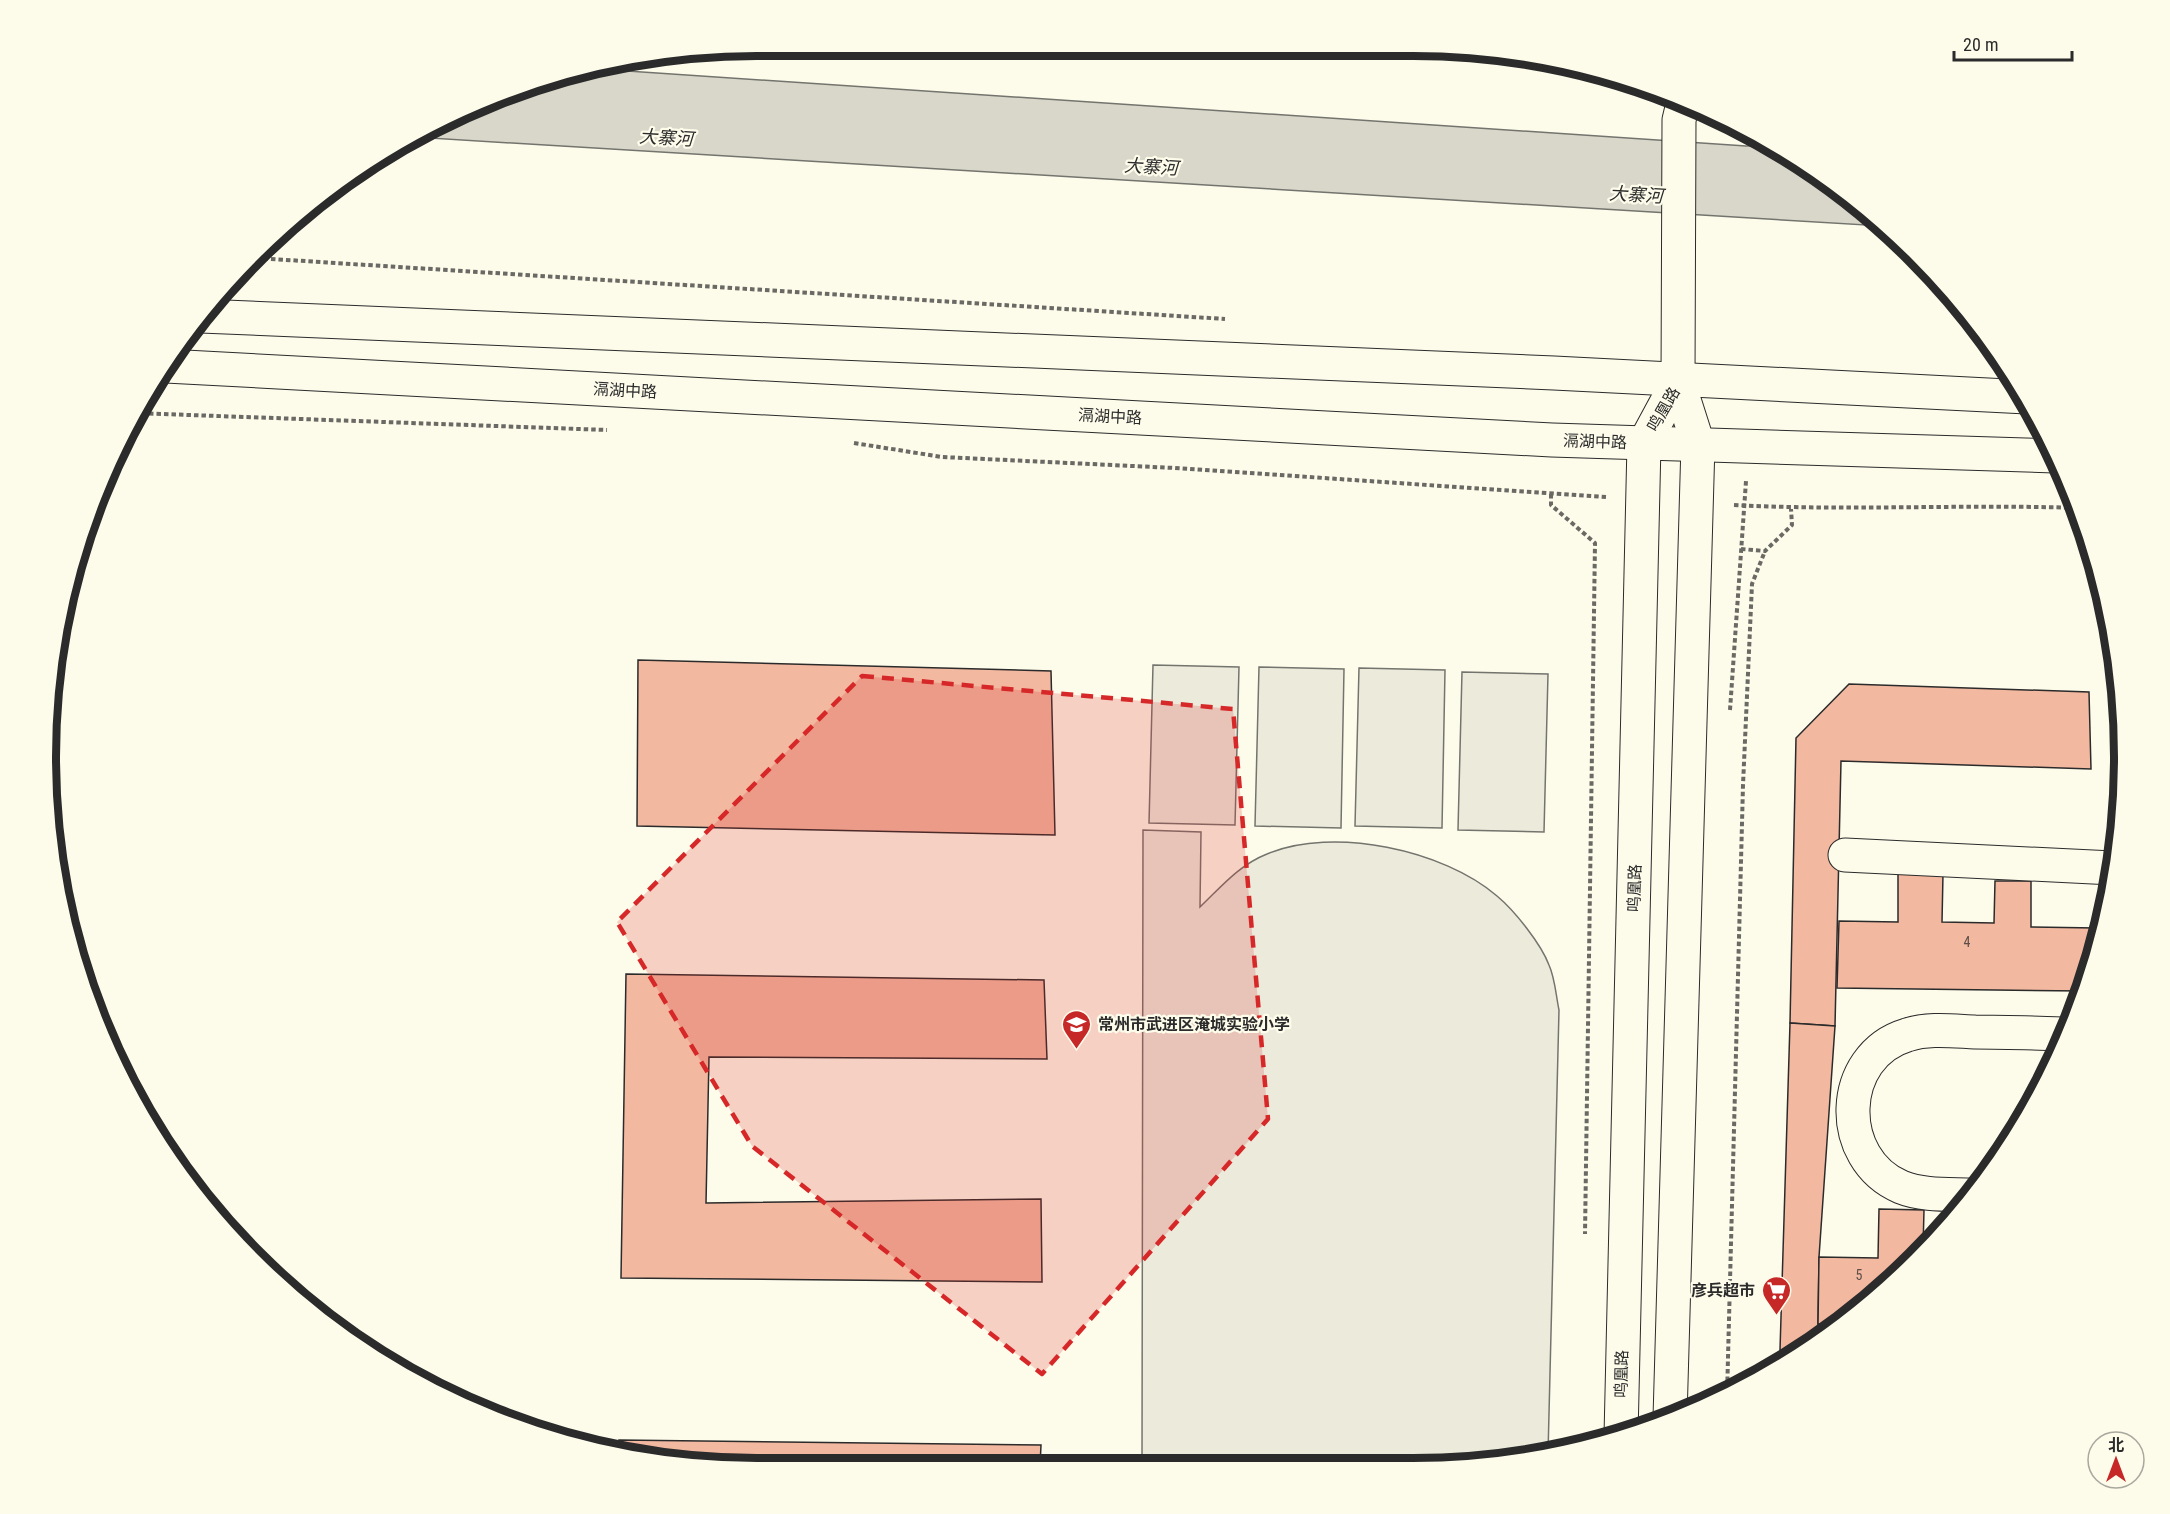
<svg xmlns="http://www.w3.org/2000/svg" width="2170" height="1514" font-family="'Roboto Condensed','Noto Sans SC',sans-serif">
<rect width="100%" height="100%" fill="#fdfbea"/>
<g fill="#ecebdb" stroke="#74746e" stroke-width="1.5">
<polygon points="1153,665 1239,667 1235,825 1149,823"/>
<polygon points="1259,667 1344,669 1341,828 1255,826"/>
<polygon points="1359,668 1445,670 1442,828 1355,826"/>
<polygon points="1462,672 1548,674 1544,832 1458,830"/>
<path d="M 1143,830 L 1201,832 L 1200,907 C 1221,887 1239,865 1267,854 C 1333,826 1444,850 1497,896 C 1515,911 1541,944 1549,965 C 1555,978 1556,996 1559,1010 L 1548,1454 L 1506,1463 L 1142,1465 Z"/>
</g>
<polygon fill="#d8d7c9" stroke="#74746e" stroke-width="1.5" points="583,68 1746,146 1776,145 1847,192 1882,226 413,137 484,99"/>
<g fill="#f2b8a0" stroke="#2b2b2b" stroke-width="1.5">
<polygon points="977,45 1131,45 1131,52"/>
<polygon points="1275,45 1413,45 1515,55"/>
<polygon points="638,660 1051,671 1055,835 637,826"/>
<polygon points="1849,684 2089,692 2091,769 1841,761 1835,1026 1790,1023 1796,738"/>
<polygon points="1898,873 1943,874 1942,922 1994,923 1995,881 2031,881 2031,927 2096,928 2095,956 2082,991 1837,988 1839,921 1898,922"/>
<polygon points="626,974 1044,980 1047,1059 709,1057 706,1203 1041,1199 1042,1282 621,1278"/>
<polygon points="1790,1023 1835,1026 1819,1257 1818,1324 1835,1324 1789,1355 1780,1350"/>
<polygon points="1879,1209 1924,1210 1923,1249 1883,1292 1835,1324 1818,1324 1819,1257 1878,1258"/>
<polygon points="619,1440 1041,1445 1040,1466 711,1467 619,1452"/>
</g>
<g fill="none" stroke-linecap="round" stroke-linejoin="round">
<defs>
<g id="minor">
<polyline points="1845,855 2113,868"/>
<path d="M 1973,1195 C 1950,1194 1923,1196 1901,1187 C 1835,1159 1837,1056 1907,1035 C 1928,1028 1952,1031 1975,1032 C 2005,1032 2035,1033 2066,1034"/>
<polyline points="1670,1418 1698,444 1678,381 1679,120 1684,99"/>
<polyline points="1621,1436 1644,444 1678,381"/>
</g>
<g id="major">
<polyline points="201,316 1554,373 2027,397"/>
<polyline points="166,366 1552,440 2055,456"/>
</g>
</defs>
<use href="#minor" stroke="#2b2b2b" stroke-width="35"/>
<use href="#major" stroke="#2b2b2b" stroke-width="35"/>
<g stroke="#6a6964" stroke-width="4" stroke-dasharray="4.5 3" stroke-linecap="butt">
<polyline points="256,258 1225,319"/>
<polyline points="134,413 607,430"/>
<polyline points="854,443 942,457 1175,468 1606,497"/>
<polyline points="1551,494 1551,505 1595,543 1585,1234"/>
<path d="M 1734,505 C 1848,511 1963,504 2078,508"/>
<polyline points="1741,549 1765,551 1792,525 1791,509"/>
<polyline points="1730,710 1746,481"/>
<polyline points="1727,1396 1743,785 1752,584 1765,551"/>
</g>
<use href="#minor" stroke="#fdfbea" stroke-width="33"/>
<use href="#major" stroke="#fdfbea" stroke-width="33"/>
</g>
<path fill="#d62828" fill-opacity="0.2" stroke="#d62828" stroke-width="4.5" stroke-dasharray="12 8" stroke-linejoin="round" d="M 862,676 L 1233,709 L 1268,1119 L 1042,1374 L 752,1146 L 617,922 Z"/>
<defs>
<symbol id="school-pin" viewBox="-11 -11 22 30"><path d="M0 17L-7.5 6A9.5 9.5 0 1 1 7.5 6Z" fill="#c62828" stroke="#fdfbea"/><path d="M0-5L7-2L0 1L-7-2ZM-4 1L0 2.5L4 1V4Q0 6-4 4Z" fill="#fff"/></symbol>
<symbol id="supermarket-pin" viewBox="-11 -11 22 30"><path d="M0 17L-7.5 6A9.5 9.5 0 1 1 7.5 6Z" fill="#c62828" stroke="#fdfbea"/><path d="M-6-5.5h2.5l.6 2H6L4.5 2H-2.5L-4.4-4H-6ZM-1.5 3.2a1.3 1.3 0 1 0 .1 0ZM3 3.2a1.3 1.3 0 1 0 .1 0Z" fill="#fff"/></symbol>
</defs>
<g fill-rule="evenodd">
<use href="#school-pin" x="1060" y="1008" width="33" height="45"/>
<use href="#supermarket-pin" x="1760" y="1274" width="33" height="45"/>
</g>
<g text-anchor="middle" stroke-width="4.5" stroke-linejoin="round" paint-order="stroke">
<g font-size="14" fill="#5d4e48">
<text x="1967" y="947">4</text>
<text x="1859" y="1280">5</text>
</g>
<g font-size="16" fill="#2b2b2b" stroke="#fdfbea">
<text transform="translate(625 390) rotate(3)" y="6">滆湖中路</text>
<text transform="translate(1663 409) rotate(-60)" y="6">鸣凰路</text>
<text transform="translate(1110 416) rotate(3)" y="6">滆湖中路</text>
<text transform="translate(1595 441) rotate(2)" y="6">滆湖中路</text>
<text transform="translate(1634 888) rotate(-88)" y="6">鸣凰路</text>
<text transform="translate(1621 1374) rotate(-89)" y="6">鸣凰路</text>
</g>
<g font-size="16" font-weight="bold" fill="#2b2b2b" stroke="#fdfbea" text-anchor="start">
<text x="1098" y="1030">常州市武进区淹城实验小学</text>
<text x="1755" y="1296" text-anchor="end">彦兵超市</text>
</g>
<g font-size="18" font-style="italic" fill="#2b2b2b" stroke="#fdfbea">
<text transform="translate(666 138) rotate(3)" y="6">大寨河</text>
<text transform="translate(1151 167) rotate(3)" y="6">大寨河</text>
<text transform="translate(1636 195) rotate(3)" y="6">大寨河</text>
</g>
</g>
<path d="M0 0H2170V1514H0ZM757 56H1413A701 701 0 0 1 2114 757V757A701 701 0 0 1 1413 1458H757A701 701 0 0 1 56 757V757A701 701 0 0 1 757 56Z" fill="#fdfbea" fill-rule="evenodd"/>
<path fill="none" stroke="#2b2b2b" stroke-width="8" d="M757 56H1413A701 701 0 0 1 2114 757V757A701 701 0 0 1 1413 1458H757A701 701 0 0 1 56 757V757A701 701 0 0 1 757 56Z"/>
<g transform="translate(2116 1460)"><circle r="28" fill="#fdfbea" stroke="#a9a89e" stroke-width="1.5"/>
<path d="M0-4.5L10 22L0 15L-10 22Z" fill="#c62828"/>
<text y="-9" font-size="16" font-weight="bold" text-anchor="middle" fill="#2b2b2b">北</text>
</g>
<path d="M1954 51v9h118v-9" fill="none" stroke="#2b2b2b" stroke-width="3"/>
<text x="1963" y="51" font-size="18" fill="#2b2b2b" stroke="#fdfbea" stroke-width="4.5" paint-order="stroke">20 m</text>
</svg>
